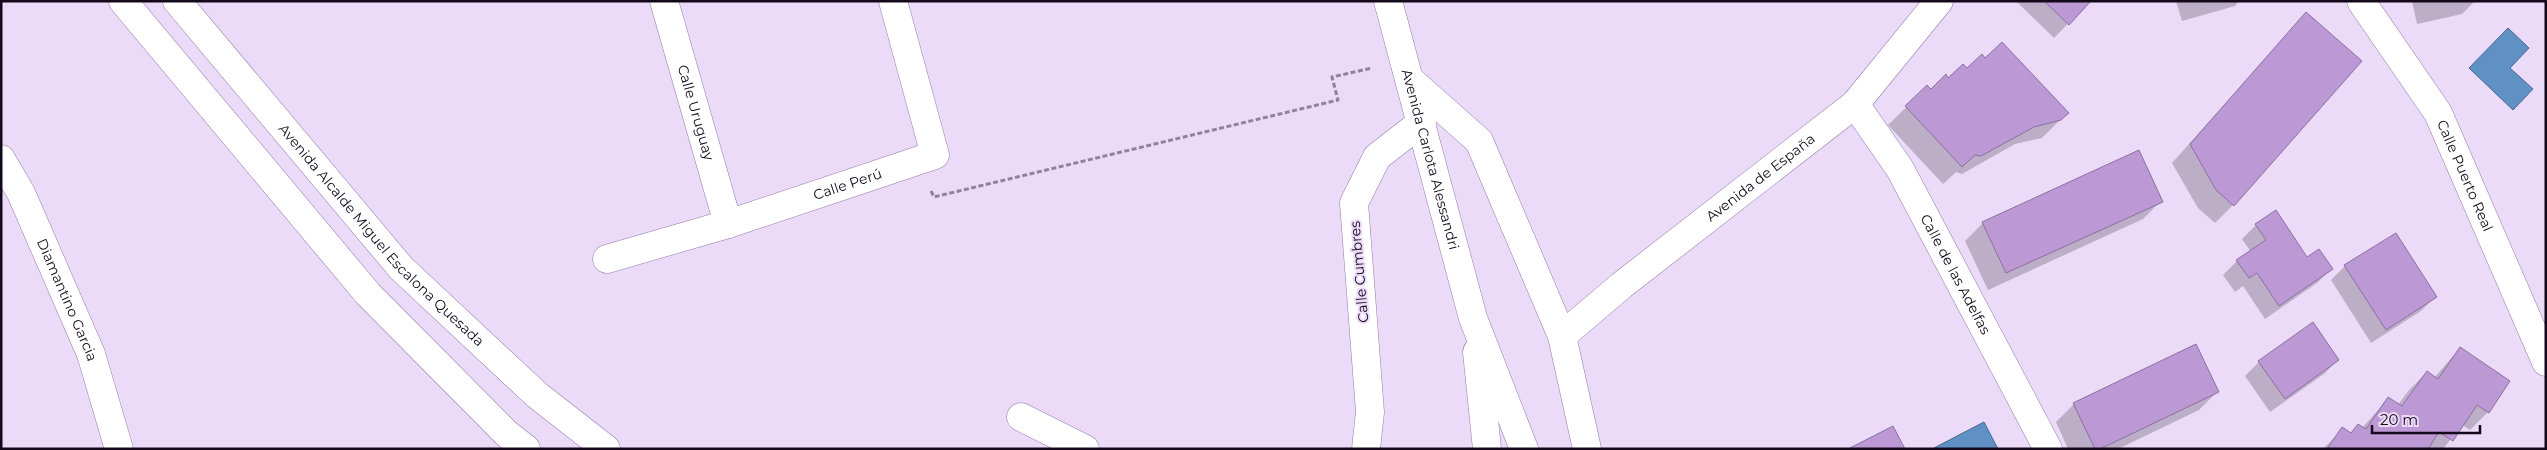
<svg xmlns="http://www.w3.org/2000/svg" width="2547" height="450" font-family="Montserrat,sans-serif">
<rect width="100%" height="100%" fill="#ebdaf8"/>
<g fill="#6091c5" stroke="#496892">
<polygon points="2508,28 2529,48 2510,68 2533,89 2513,110 2469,68"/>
<polygon points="1984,422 1998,449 1935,449 1934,448"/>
</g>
<g fill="#0003">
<polygon points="2016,1 2090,1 2054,38"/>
<polygon points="2176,1 2239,1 2235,6 2182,21"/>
<polygon points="2412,1 2475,1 2462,14 2417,24"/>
<polygon points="2306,14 2233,205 2215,223 2198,208 2172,163"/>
<polygon points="1985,59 2067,113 2042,138 2015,144 1962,174 1956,172 1943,184 1888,125 1927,87 1931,91"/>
<polygon points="2161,201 2143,219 1988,290 1965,241 1983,223"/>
<polygon points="2256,225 2307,258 2331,269 2317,283 2265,319 2243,286 2235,292 2223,275 2237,261 2251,252 2242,239"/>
<polygon points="2345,266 2435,297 2421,311 2371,343 2331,280"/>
<polygon points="2460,348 2488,412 2470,430 2462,425 2443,449 2323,449 2343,429 2350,434 2358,425 2362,428 2388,399 2398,405 2409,390 2427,372 2434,378"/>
<polygon points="2338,360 2324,374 2270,412 2245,376 2259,362"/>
<polygon points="2217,392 2199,410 2118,449 2068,449 2056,422 2074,404"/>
</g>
<g fill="#bc99d5" stroke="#8a709e">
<polygon points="2044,1 2091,1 2069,25"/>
<polygon points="2306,12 2362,61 2234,206 2216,190 2190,144"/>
<polygon points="2002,42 2069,113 2061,120 2034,127 1981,156 1975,155 1962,167 1905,106 1927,85 1931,89 1946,74 1948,78 1963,64 1967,68 1982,54 1985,58"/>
<polygon points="2139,150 2163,202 2006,273 1982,222"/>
<polygon points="2276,210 2307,257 2319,249 2333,269 2279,306 2257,273 2249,278 2236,260 2266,240 2255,224"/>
<polygon points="2396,233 2437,297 2386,330 2344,265"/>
<polygon points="2313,322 2339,360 2285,399 2258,361"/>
<polygon points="2196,344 2219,392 2100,449 2095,449 2073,403"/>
<polygon points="2460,347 2510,381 2489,413 2477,405 2453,441 2439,432 2428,449 2327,449 2342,427 2351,433 2358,424 2366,429 2388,397 2402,406 2427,371 2438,379"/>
<polygon points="1893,426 1905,449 1848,449"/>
</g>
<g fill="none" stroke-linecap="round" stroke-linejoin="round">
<defs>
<g id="street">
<path id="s1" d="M 664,1 L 728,224"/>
<path id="s2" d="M 2361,1 L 2438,113 L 2546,362"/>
<polyline points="1409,79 1479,141 1562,336 1587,449"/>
<path id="s3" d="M 1855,104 L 1900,169 L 2048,449"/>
<path id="s4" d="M 1,159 L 21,193 L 91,354 L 119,449"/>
<path id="s5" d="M 607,259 L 728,224 L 935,155 L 893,1"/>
<path id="s6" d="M 1562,336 L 1622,285 L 1855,104 L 1939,1"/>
<polyline points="1021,417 1085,449"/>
<polyline points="1366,449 1370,412 1354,203 1377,157 1422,122"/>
</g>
<g id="secondary">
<path id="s7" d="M 1388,1 L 1473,318 L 1524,449"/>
<polyline points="1477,352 1487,449"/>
</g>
<g id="primary">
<polyline points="123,1 368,294 507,434 526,449"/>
<path id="s8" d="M 177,1 L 401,268 L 537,395 L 606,449"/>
</g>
</defs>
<use href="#street" stroke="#967ba9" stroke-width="29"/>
<use href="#secondary" stroke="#967ba9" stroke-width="29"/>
<use href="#primary" stroke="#967ba9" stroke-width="29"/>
<polyline stroke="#90829a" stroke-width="3" stroke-dasharray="5 2.5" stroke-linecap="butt" points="931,191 934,197 1338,100 1332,77 1372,68"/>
<use href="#street" stroke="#fff" stroke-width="28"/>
<use href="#secondary" stroke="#fff" stroke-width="28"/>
<use href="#primary" stroke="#fff" stroke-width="28"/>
</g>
<g text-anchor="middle" stroke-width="4" stroke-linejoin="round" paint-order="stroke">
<g font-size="14" fill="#13091a" stroke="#ebdaf8">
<text dy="5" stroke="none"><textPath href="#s1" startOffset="116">Calle Uruguay</textPath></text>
<text dy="5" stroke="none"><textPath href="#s7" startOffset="164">Avenida Carlota Alessandri</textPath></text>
<text dy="5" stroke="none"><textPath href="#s2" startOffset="204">Calle Puerto Real</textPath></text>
<text dy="5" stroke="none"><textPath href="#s6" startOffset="254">Avenida de España</textPath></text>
<text dy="5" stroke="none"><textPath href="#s5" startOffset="252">Calle Perú</textPath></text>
<text dy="5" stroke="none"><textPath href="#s8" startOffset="311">Avenida Alcalde Miguel Escalona Quesada</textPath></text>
<text transform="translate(1359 272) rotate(-95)" y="5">Calle Cumbres</text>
<text dy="5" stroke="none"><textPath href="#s3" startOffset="198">Calle de las Adelfas</textPath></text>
<text dy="5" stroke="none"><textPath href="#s4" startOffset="156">Diamantino Garcia</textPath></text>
</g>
</g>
<rect width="2547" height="450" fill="none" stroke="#13091a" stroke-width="5"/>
<path d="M2372 425v8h108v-8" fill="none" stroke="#13091a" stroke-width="2.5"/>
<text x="2380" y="425" font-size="15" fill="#13091a" stroke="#ebdaf8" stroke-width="4" paint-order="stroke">20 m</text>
</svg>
